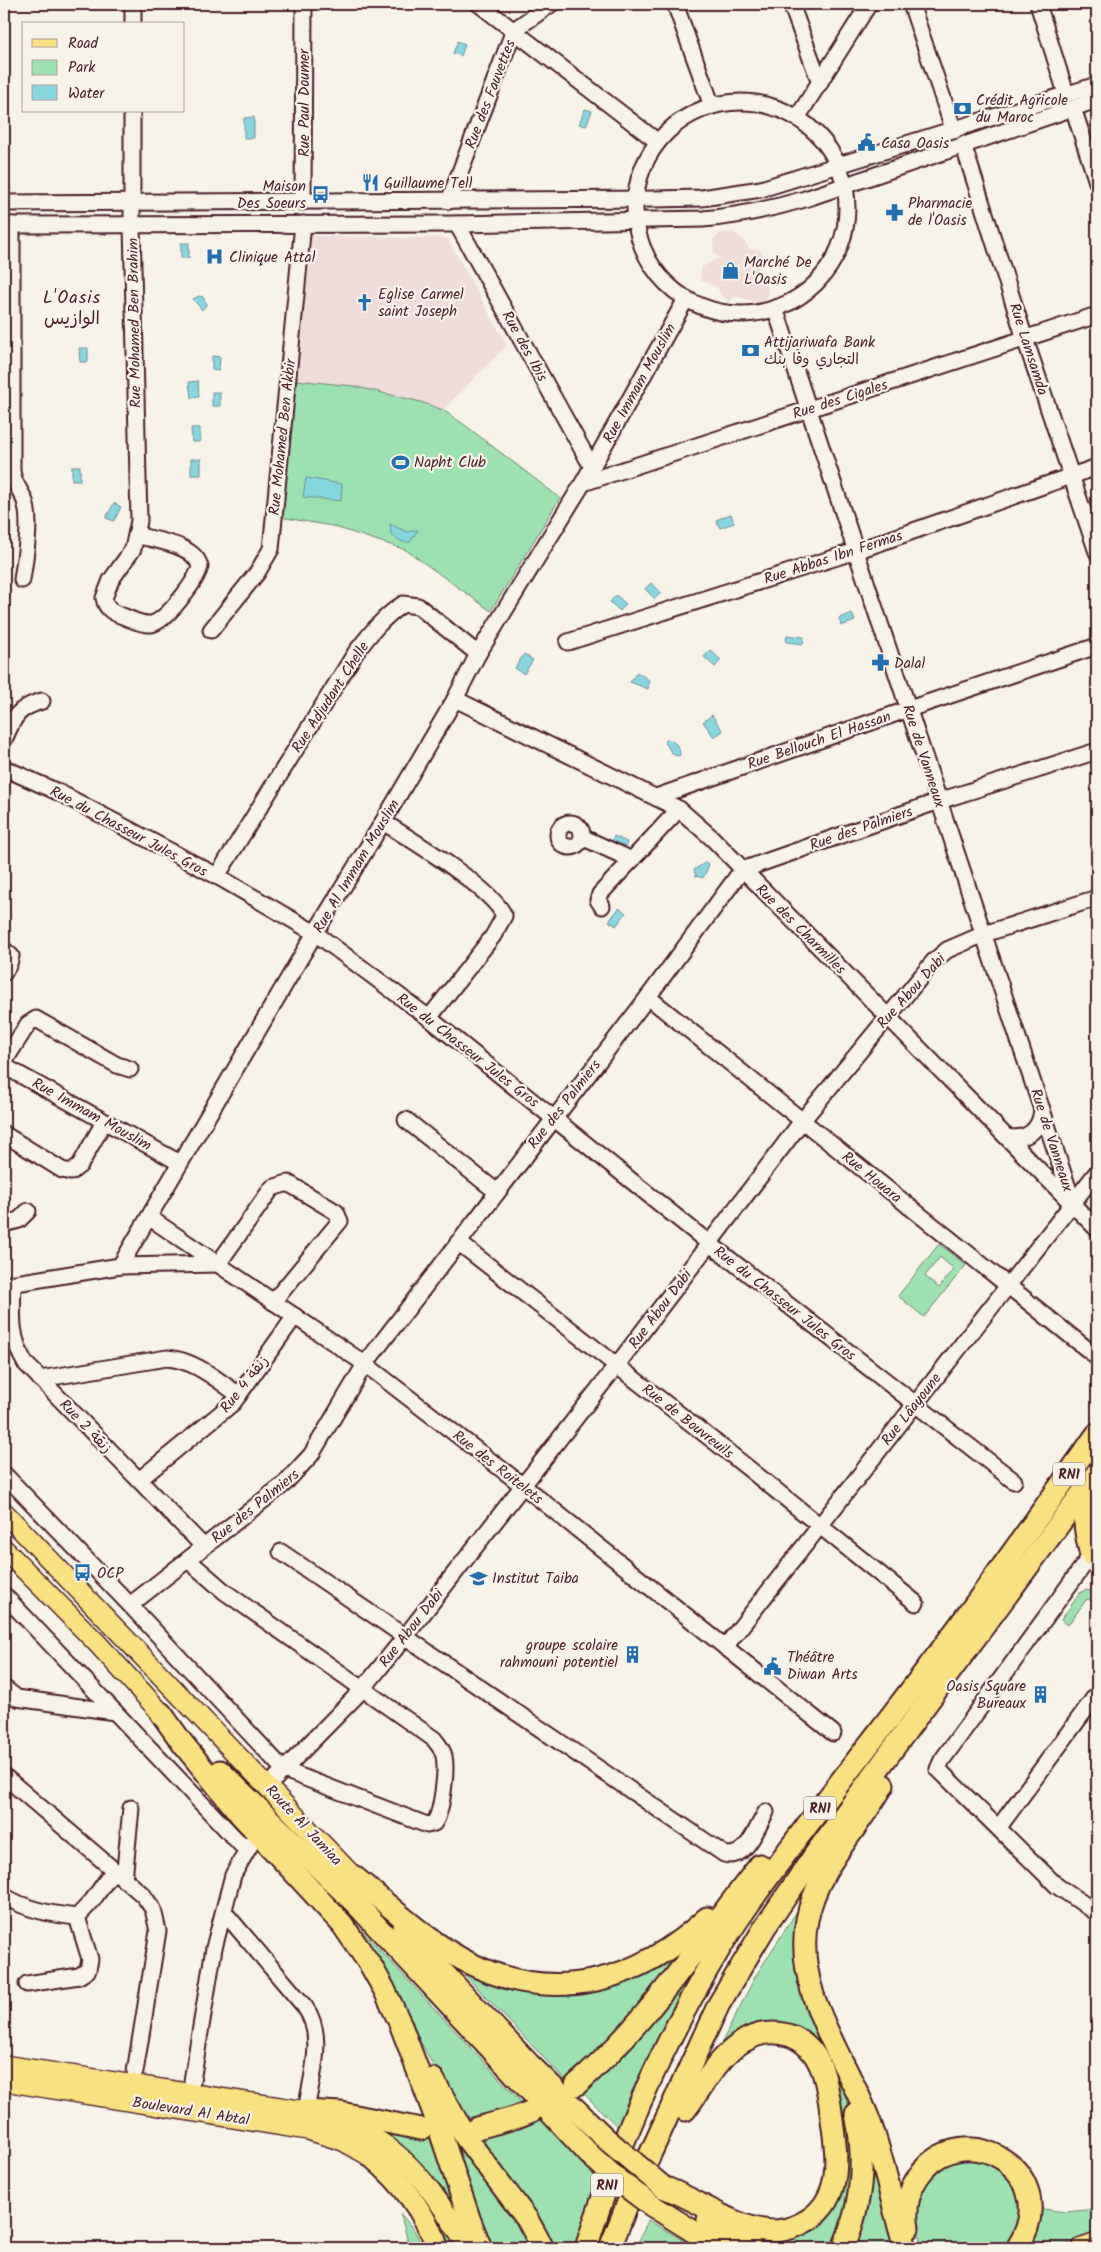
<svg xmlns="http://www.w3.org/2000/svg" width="1101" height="2252" font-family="Kalam,'Playpen Sans Arabic',sans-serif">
<rect width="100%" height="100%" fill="#f7f3e8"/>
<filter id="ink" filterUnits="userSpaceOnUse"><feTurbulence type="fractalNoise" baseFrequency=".02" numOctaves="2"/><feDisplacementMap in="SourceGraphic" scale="10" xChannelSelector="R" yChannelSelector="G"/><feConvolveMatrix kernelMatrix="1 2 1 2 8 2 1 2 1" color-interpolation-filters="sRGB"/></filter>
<g filter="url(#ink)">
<g fill="#f0dcdb">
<polygon points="732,232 743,239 749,249 761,250 764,262 757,275 764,280 768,288 767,300 760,304 735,296 729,302 722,296 717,287 700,280 702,267 719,258 714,252 713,239 721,233"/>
<polygon points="312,236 447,238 507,345 443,410 421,402 353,386 296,380"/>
</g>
<g fill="#9be2b0" stroke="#72806e" fill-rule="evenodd">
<polygon points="296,380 353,386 421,402 443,410 466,426 560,498 491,611 406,550 332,526 280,517"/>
<path d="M 939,1244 L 966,1265 L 924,1317 L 898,1296 ZM 940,1257 L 954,1269 L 939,1288 L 925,1276 Z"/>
<polygon points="1085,1590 1090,1591 1097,1596 1097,1606 1089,1599 1086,1600 1068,1625 1061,1620 1080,1593"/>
<polygon points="736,1911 621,2130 584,2094 602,2075"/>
<path d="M 797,1911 C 785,1983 823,2036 847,2101 L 852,2115 L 858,2160 L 838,2248 L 773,2248 L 754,2235 L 831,2208 L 825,2064 L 757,2024 L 740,2030 L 720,2046 L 755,1977 Z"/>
<polygon points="352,1920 526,2107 479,2119 462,2121 394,1991 349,1922"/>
<path d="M 686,1953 L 592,2064 L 566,2081 L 463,1973 C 543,2008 613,2001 686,1953 Z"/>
<polygon points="438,2097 536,2248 487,2248"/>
<polygon points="538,2116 601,2183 579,2248 548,2248 468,2136"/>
<polygon points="345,2118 432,2136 467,2233"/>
<polygon points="863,2130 898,2248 849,2248"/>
<path d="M 962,2155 L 995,2164 L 1016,2186 L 1021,2211 L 1011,2242 L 1006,2248 L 922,2248 C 915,2222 911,2193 931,2171 C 938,2164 954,2160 962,2155 Z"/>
<polygon points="417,2189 459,2248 446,2248"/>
<polygon points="1036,2208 1065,2212 1097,2209 1097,2234 1055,2248 1025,2248"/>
<polygon points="400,2213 414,2230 423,2248 410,2248"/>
<polygon points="648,2220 696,2248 636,2248"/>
</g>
<g fill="#86d7e0" stroke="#6e8d98">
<polygon points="458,41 465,44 461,56 453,53"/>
<polygon points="585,109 592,111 586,126 579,124"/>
<polygon points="254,117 254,138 244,138 244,118"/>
<rect x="181" y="243" width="8" height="15"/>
<polygon points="199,296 203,297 207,304 202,310 193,299"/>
<polygon points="79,348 88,348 88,362 80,362"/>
<polygon points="212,356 220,357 219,371 212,370"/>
<polygon points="198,381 199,397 191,398 189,382"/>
<rect x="212" y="392" width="8" height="14"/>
<polygon points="191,428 200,428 200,442 192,442"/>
<rect x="191" y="459" width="10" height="16"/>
<rect x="72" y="466" width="8" height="14"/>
<polygon points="306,478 342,484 341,501 303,497"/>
<polygon points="114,503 121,507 114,521 106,518"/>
<polygon points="731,514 734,523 720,528 716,520"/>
<polygon points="390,524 407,532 418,530 410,542 403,542 391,535"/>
<polygon points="651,583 661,592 655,599 645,589"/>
<polygon points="616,595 626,604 620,611 610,602"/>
<polygon points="852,613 855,621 841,626 839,618"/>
<polygon points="787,635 804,637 803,644 786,642"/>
<polygon points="710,650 721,660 715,667 704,657"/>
<polygon points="524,654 533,660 524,674 515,668"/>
<polygon points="637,672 649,680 648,689 630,682"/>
<polygon points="712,715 723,731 714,737 703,722"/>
<path d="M 667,739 C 675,742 680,746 680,755 L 676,756 L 671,752 L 665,742 Z"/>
<polygon points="614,836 627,842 625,848 611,842"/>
<polygon points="706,862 709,865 703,878 696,876 694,870"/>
<polygon points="619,908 626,913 616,926 609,921"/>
</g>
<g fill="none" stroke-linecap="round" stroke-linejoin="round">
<defs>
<g id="minor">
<polyline points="479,4 658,142"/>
<polyline points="675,4 712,106"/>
<polyline points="791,4 820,83"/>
<polyline points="911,4 954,131"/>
<polyline points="1038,4 1064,87"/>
<polyline points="133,24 133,4"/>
<circle cx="741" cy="208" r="106"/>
<path d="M 132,111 L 132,225 L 139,521 L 133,549 L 111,580 L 104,598 C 106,610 114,613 125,617 C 133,620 142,625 151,624 C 166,622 196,581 200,567 C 195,544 156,541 137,535"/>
<polyline points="1076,117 1097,182"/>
<polyline points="797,118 869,4"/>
<polyline points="963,144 1025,339 1097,552"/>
<polyline points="449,201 514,30 551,4"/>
<polyline points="303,202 304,4"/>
<polyline points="4,203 654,199 702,198 761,189 1097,85"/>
<polyline points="457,224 592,467"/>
<path d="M 4,225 L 457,224 L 703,219 C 738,216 771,209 805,199 L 1097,100"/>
<path d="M 12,225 L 12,470 C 13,486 23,491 26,505 C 31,526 25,558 22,580"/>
<polyline points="775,308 1073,1203"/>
<polyline points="583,483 1097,315"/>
<polyline points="211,630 257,573 271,549 303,224"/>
<polyline points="568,642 856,551 1097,467"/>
<polyline points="455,699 679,809 712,838 1097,1229"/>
<path d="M 4,740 C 14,717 17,708 42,701"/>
<polyline points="4,768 60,793 217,876 315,933 429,1018 710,1244 1014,1481"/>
<polyline points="656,797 909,709 1097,646"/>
<path d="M 383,822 C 410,839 494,889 504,916 L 493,936 L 429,1018"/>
<circle cx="570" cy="835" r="12"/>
<polyline points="582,837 632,860"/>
<path d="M 217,876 L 356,652 C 370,634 383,617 403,604 L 418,606 L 478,654"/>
<polyline points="602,906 598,900 600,894 679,809"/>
<polyline points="4,950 11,956 9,964 4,973"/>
<polyline points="648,997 1097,1357"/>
<polyline points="4,1062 28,1024 36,1019 117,1065 130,1069"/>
<polyline points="4,1066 180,1163"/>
<polyline points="406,1120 497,1192"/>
<polyline points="4,1134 62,1170 71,1172 80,1165 104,1122"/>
<path d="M 1008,1137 C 1028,1141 1041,1128 1042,1109"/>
<polyline points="150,1218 365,1364 522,1485 833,1733"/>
<polyline points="4,1224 19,1220 28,1211"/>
<polyline points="458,1242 728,1452 916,1603"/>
<polyline points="120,1266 315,933 383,822 455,699 478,654 583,483 686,299"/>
<polyline points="4,1285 120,1266 218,1264 272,1188 288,1183 336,1212 340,1221 273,1302"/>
<path d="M 13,1285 C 12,1315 10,1337 25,1363 L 204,1547"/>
<path d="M 40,1379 L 167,1358 C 195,1360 217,1380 239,1395"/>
<path d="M 4,1474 L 130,1605 L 284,1770 L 427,1825 L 434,1823 C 442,1813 447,1770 444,1756 C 443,1750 438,1744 434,1739 L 225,1592 L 188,1560"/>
<polyline points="139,1480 233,1403 295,1316"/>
<path d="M 281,1552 L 724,1854 C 746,1861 757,1827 766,1812"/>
<polyline points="1097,1566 1091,1555 942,1760 938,1769 1057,1886 1097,1913"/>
<polyline points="4,1595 246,1850"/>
<polyline points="130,1605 284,1484 311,1455 365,1364 648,997 742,870 939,801 1097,751"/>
<polyline points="725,1647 1097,1172"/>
<polyline points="4,1688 17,1698 115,1712"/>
<polyline points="4,1776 143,1895 153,1909 158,1931 135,2072"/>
<polyline points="268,1786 362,1690 404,1638 617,1365 802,1121 934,961 947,950 984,934 1097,898"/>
<polyline points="999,1827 1097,1694"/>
<polyline points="124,1880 131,1808"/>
<path d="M 4,1896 C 27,1910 50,1914 77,1917 L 92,1901 L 113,1871"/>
<path d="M 224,1912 L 305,2007 C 326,2036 311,2078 306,2111"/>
<polyline points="27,1984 79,1976 88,1970 90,1959 77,1917"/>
<polyline points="192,2081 214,1948 233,1875 252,1842"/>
</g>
<g id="major">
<polyline points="4,1512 353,1876"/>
<polyline points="4,1549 96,1642 161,1713"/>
<path d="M 4,2065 L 306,2111 C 329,2118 353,2125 374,2138 C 417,2163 443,2207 468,2248"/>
<polyline points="4,2081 308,2130 343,2141 373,2158"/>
<polyline points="1082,2248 1097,2243"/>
</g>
<g id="highway">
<path d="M 1090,1489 C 1081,1512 1085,1532 1091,1555"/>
<polyline points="161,1713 183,1744 241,1815 342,1924 371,1966 384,1989 400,2023 435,2116 470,2221 481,2248"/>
<polyline points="220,1771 357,1905 589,2154"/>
<path d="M 883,1785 C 858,1830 817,1867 807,1920 C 793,1992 845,2056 869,2120 C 885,2162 892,2206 905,2248"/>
<path d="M 353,1876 C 390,1906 426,1941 469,1963 C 556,2006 639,1981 707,1918"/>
<polyline points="403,1930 529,2064 605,2138"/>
<polyline points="433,2079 466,2138 527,2219 543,2248"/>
<path d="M 576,2085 C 648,2023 701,1939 760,1865"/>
<polyline points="306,2111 341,2113 421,2129"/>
<polyline points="477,2128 514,2118 532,2111"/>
<path d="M 373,2158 C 403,2183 424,2212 438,2248"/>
<path d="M 663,2187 C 698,2199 739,2232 776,2231 C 787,2230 798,2226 808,2220 C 843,2197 837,2156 832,2120 C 828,2088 824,2046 788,2035 C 773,2031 757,2033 744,2041 C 718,2056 703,2087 685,2110"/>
<polyline points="651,2205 720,2248"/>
<polyline points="708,2220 752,2248"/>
<path d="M 908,2228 C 905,2210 907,2193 918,2177 C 962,2111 1067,2172 1017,2248"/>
<path d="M 586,2248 C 619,2143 665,2038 723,1943 C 743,1910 767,1879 790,1848 C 832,1792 875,1737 917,1682 C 979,1601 1038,1517 1097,1434"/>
<polyline points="610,2248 627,2205 704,2036 719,2004 765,1927 816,1853 1097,1473"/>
<path d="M 843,2248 C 862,2205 866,2161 856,2114"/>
</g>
</defs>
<use href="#minor" stroke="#4a1f2b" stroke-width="19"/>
<use href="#major" stroke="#4a1f2b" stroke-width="22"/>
<use href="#highway" stroke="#4a1f2b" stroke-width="25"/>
<use href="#minor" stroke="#f7f3e8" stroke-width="15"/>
<use href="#major" stroke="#f9e181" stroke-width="19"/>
<use href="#highway" stroke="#f9e181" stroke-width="21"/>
<defs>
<g id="highway-bridge">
<polyline points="605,2138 663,2187"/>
<polyline points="589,2154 619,2181 651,2205"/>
</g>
</defs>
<use href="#highway-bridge" stroke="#4a1f2b" stroke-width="25" stroke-linecap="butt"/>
<use href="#highway-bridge" stroke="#f9e181" stroke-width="21"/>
</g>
</g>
<defs>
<symbol id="bank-bare" viewBox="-9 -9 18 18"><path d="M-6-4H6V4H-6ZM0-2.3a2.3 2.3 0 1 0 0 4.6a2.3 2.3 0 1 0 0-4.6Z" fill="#1f6fb2" stroke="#f7f3e8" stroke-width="2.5" paint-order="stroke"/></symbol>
<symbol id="civic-bare" viewBox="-9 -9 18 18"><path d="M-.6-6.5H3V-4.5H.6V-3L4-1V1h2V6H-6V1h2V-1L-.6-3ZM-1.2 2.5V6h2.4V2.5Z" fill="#1f6fb2" stroke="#f7f3e8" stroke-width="2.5" paint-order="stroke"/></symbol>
<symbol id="restaurant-bare" viewBox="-9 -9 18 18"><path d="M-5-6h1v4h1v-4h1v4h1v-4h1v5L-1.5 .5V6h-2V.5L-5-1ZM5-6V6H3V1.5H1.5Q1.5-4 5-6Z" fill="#1f6fb2" stroke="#f7f3e8" stroke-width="2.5" paint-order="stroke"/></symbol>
<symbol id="bus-bare" viewBox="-9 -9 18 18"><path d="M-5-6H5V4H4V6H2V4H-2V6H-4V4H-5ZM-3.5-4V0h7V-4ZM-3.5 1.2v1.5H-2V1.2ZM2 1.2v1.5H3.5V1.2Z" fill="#1f6fb2" stroke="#f7f3e8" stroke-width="2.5" paint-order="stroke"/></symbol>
<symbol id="pharmacy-bare" viewBox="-9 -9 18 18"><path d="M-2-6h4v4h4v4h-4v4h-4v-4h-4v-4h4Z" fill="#1f6fb2" stroke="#f7f3e8" stroke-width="2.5" paint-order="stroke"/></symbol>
<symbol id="hospital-bare" viewBox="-9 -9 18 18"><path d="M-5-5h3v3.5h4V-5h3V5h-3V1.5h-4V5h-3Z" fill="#1f6fb2" stroke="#f7f3e8" stroke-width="2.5" paint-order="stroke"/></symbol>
<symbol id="shop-bare" viewBox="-9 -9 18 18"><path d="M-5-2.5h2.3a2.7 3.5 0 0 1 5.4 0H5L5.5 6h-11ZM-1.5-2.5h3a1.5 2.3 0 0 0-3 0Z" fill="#1f6fb2" stroke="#f7f3e8" stroke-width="2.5" paint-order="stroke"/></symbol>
<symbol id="church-bare" viewBox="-9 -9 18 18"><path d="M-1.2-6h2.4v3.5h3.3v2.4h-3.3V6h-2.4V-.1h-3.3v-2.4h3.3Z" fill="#1f6fb2" stroke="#f7f3e8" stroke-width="2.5" paint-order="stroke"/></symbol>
<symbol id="stadium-bare" viewBox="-9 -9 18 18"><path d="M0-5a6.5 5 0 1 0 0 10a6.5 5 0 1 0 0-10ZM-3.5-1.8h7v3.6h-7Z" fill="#1f6fb2" stroke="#f7f3e8" stroke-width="2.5" paint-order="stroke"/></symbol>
<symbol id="school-bare" viewBox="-9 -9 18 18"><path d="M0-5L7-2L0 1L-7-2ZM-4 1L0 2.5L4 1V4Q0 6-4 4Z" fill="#1f6fb2" stroke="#f7f3e8" stroke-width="2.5" paint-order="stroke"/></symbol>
<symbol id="building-bare" viewBox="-9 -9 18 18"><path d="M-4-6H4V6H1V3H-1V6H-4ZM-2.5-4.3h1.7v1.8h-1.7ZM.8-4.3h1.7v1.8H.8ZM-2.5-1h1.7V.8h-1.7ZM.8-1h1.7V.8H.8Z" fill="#1f6fb2" stroke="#f7f3e8" stroke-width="2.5" paint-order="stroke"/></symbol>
</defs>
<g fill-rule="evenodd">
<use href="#bank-bare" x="950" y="96" width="25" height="25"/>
<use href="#civic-bare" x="854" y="130" width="25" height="25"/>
<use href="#restaurant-bare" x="358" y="170" width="25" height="25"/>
<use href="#bus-bare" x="308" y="182" width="25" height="25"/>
<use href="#pharmacy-bare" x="882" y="200" width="25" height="25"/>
<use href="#hospital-bare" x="202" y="244" width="25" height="25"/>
<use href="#shop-bare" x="718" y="258" width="25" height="25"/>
<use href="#church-bare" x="352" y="290" width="25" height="25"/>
<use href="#bank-bare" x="738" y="338" width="25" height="25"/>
<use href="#stadium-bare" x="388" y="450" width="25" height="25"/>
<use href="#pharmacy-bare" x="868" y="650" width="25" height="25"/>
<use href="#bus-bare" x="70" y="1560" width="25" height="25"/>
<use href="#school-bare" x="466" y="1566" width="25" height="25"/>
<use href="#building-bare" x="620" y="1642" width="25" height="25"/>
<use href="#civic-bare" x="760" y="1654" width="25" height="25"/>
<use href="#building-bare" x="1028" y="1682" width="25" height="25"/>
</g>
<g text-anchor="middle" stroke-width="4.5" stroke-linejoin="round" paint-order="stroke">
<g fill="#f7f3e8" stroke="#7e5f64" stroke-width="1">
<rect x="1053" y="1462.5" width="32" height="23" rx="4"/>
<rect x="804" y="1796.5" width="32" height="23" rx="4"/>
<rect x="591" y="2173.5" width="32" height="23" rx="4"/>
</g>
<g font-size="14" font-weight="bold" fill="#4a1f2b">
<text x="1069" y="1479">RN1</text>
<text x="820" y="1813">RN1</text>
<text x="607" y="2190">RN1</text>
</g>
<g font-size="15" fill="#4a1f2b" stroke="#f7f3e8">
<text transform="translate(490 94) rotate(-69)" y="5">Rue des Fauvettes</text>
<text transform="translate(304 103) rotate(-90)" y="5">Rue Paul Doumer</text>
<text transform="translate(134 323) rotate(-91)" y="5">Rue Mohamed Ben Brahim</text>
<text transform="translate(525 346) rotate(61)" y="5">Rue des Ibis</text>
<text transform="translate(1029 349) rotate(72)" y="5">Rue Lamsamda</text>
<text transform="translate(639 383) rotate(-61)" y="5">Rue Immam Mouslim</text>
<text transform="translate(840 399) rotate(-18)" y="5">Rue des Cigales</text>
<text transform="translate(282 437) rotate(-84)" y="5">Rue Mohamed Ben Akbir</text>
<text transform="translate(833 557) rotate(-18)" y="5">Rue Abbas Ibn Fermas</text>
<text transform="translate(330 697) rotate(-57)" y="5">Rue Adjudant Chelle</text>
<text transform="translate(819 740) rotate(-19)" y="5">Rue Bellouch El Hassan</text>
<text transform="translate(924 756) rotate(72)" y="5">Rue de Vanneaux</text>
<text transform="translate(861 828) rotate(-19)" y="5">Rue des Palmiers</text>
<text transform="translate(129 831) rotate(28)" y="5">Rue du Chasseur Jules Gros</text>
<text transform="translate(356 866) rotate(-59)" y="5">Rue Al Immam Mouslim</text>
<text transform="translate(801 929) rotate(45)" y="5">Rue des Charmilles</text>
<text transform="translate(911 991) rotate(-48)" y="5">Rue Abou Dabi</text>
<text transform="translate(468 1050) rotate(38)" y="5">Rue du Chasseur Jules Gros</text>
<text transform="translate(564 1104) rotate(-52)" y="5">Rue des Palmiers</text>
<text transform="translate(92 1114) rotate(29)" y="5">Rue Immam Mouslim</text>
<text transform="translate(1052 1140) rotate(72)" y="5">Rue de Vanneaux</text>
<text transform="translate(872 1177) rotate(39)" y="5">Rue Houara</text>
<text transform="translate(785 1303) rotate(38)" y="5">Rue du Chasseur Jules Gros</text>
<text transform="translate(660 1309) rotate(-53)" y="5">Rue Abou Dabi</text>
<text transform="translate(244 1384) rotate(-52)" y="5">Rue 4 زنقة</text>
<text transform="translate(911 1409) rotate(-52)" y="5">Rue Lâayoune</text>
<text transform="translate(688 1421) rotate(38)" y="5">Rue de Bouvreuils</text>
<text transform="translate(86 1426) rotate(46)" y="5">Rue 2 زنقة</text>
<text transform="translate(498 1467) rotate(38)" y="5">Rue des Roitelets</text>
<text transform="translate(255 1506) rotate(-39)" y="5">Rue des Palmiers</text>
<text transform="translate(411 1628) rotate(-52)" y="5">Rue Abou Dabi</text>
<text transform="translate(304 1825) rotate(47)" y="5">Route Al Jamiaa</text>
<text transform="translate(191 2111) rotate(9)" y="5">Boulevard Al Abtal</text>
</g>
<g font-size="15" fill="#4a1f2b" stroke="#f7f3e8" text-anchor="start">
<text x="976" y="105">Crédit Agricole<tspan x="976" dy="17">du Maroc</tspan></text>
<text x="881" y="148">Casa Oasis</text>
<text x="384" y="188">Guillaume Tell</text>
<text x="306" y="191" text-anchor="end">Maison<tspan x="306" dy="17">Des Soeurs</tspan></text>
<text x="908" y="208">Pharmacie<tspan x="908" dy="17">de l'Oasis</tspan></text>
<text x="229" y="262">Clinique Attal</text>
<text x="744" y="267">Marché De<tspan x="744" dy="17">L'Oasis</tspan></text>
<text x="378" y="299">Eglise Carmel<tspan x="378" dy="17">saint Joseph</tspan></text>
<text x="764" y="347">Attijariwafa Bank<tspan x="764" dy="17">التجاري وفا بنك</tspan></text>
<text x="414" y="467">Napht Club</text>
<text x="894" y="668">Dalal</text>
<text x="97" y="1578">OCP</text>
<text x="492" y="1583">Institut Taiba</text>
<text x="618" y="1650" text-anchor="end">groupe scolaire<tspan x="618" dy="17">rahmouni potentiel</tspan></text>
<text x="787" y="1662">Théâtre<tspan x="787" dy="17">Diwan Arts</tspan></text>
<text x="1026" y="1691" text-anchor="end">Oasis Square<tspan x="1026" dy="17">Bureaux</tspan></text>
</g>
<g font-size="18" letter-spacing="1" fill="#4a1f2b" stroke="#f7f3e8">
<text x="72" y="303">L'Oasis<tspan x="72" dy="21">الوازيس</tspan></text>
</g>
</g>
<rect width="1101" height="2252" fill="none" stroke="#f7f3e8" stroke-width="20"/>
<rect x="10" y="10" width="1081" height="2232" fill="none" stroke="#4a1f2b" stroke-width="2" filter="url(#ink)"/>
<rect x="22" y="22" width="162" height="90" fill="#f7f3e8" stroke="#b29e9c"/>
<rect x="32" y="39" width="25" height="8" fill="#f9e181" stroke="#b29e9c"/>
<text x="68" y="48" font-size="15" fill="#4a1f2b">Road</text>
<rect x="32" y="60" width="25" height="15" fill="#9be2b0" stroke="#b29e9c"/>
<text x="68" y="72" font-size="15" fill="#4a1f2b">Park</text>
<rect x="32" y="85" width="25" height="15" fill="#86d7e0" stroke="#b29e9c"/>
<text x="68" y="98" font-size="15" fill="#4a1f2b">Water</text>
</svg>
